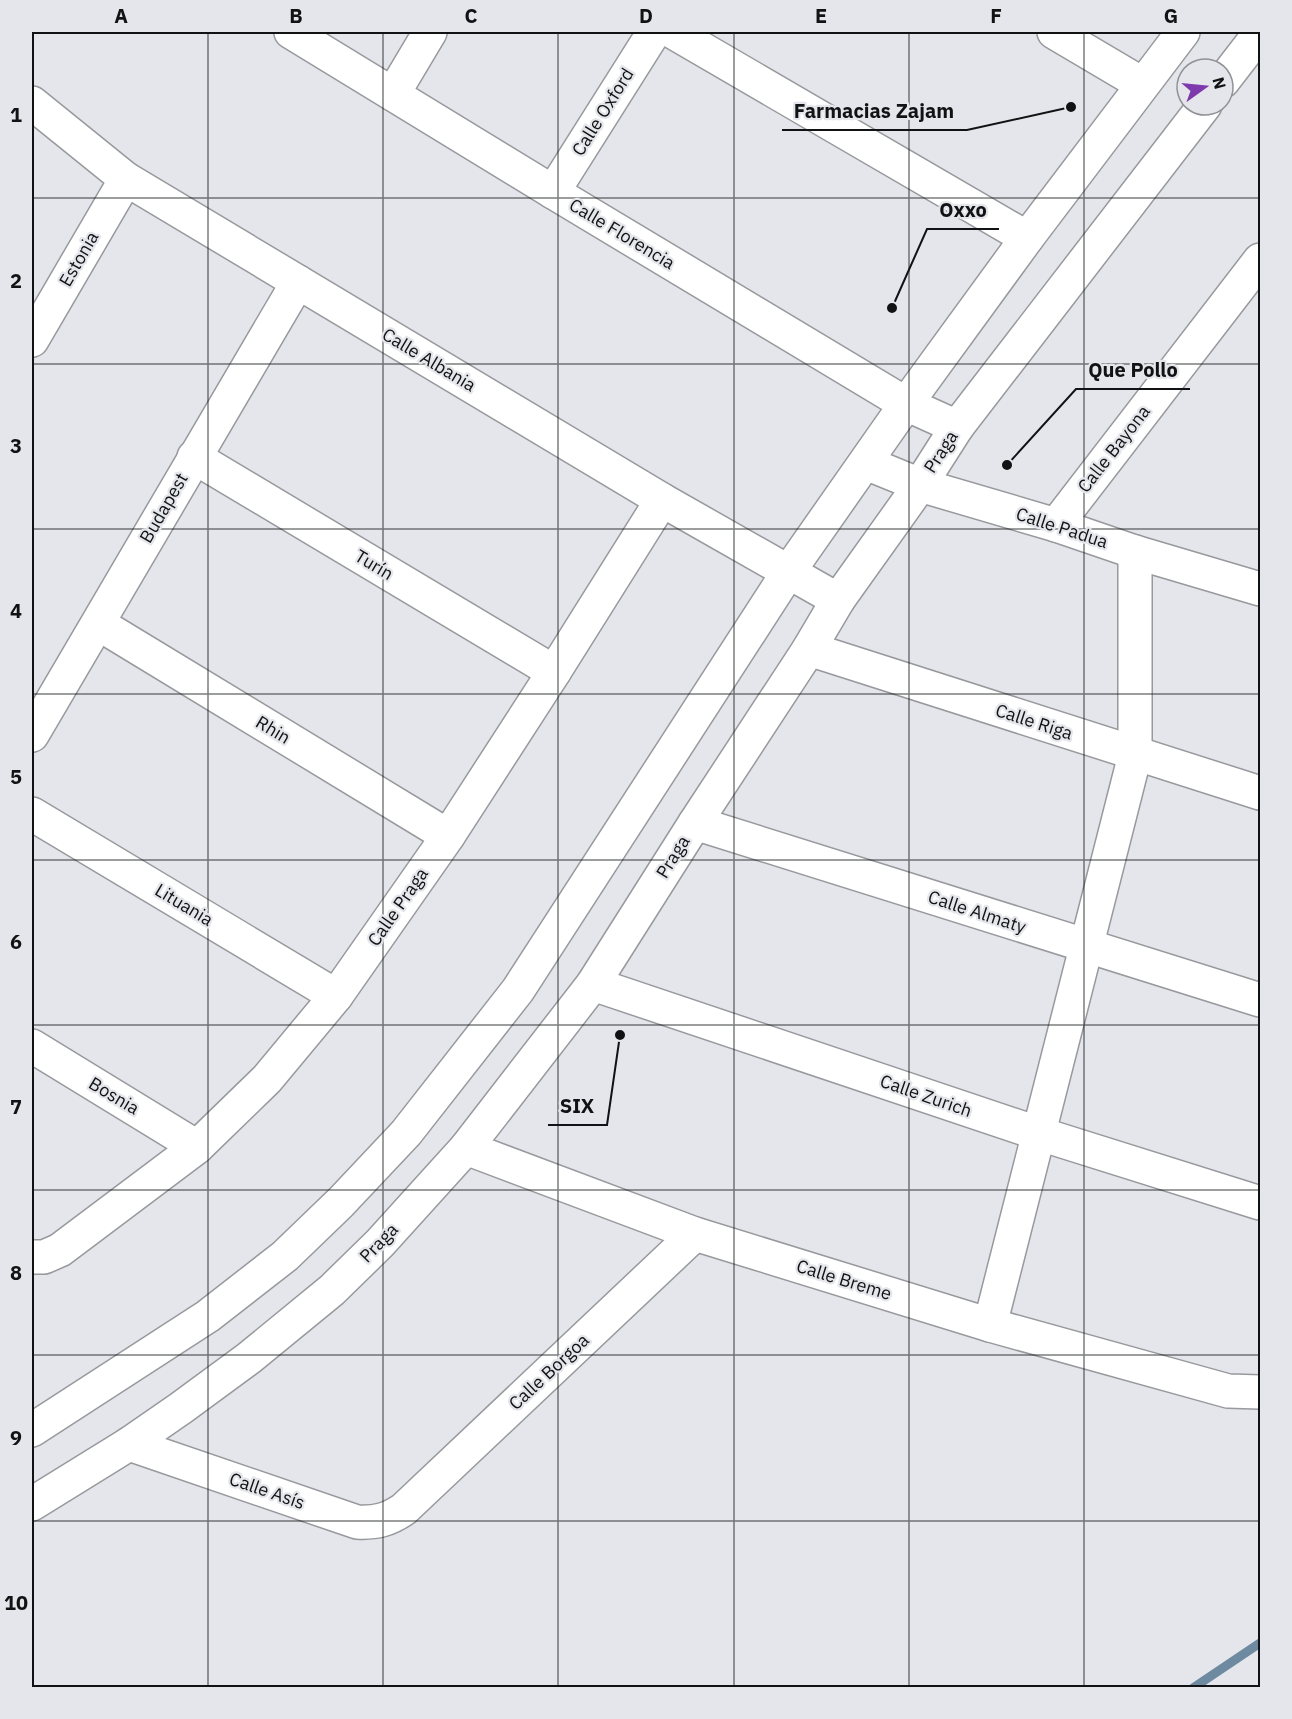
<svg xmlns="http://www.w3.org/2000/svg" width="1292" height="1719" font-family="'IBM Plex Sans',sans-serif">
<rect width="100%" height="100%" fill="#e5e6eb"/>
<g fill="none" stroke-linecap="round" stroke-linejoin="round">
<polyline stroke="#6d8aa0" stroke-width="9" points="1193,1688 1260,1643"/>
<defs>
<g id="minor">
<polyline points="291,32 553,192 906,404 957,427"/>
<polyline points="673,32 1027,238"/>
<polyline points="1054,32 1142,84"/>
<polyline points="1223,81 1260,33"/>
<polyline points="393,94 430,32"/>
<polyline points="32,103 126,179 662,500 838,600"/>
<polyline points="553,192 654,32"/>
<polyline points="32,340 126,179"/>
<polyline points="194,457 554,672"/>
<polyline points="866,463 920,485 1056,525 1135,552 1260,589"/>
<polyline points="1056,525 1260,260"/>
<polyline points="99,624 448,836"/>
<polyline points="809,649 1260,793"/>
<polyline points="32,735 298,282"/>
<polyline points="32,814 336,996"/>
<polyline points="695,823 1260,1000"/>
<polyline points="593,984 1037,1133 1260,1203"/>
<polyline points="32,1046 197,1147"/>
<polyline points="466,1148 695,1234 990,1325 1228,1391 1260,1392"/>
<polyline points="32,1257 44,1257 60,1250 197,1147 267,1079 336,996 448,836 554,672 662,500"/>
<polyline points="990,1325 1135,755 1135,552"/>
<polyline points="32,1430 208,1316 285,1256 341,1202 406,1133 518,990 789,571 906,404 1027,238 1183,32"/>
<path d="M 129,1444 L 357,1522 C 376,1523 388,1520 404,1509 L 695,1234"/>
<polyline points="32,1504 129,1444 181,1408 249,1358 332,1290 380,1243 466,1148 593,984 695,823 809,649 838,600 920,485 957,427 1205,105"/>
</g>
</defs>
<use href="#minor" stroke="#97999d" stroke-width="36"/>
<use href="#minor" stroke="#fff" stroke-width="33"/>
</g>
<path fill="none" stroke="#111213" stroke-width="1.5" stroke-opacity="0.55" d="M 208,32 L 208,1688M 383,32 L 383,1688M 558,32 L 558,1688M 734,32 L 734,1688M 909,32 L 909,1688M 1084,32 L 1084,1688M 32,198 L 1260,198M 32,364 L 1260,364M 32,529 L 1260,529M 32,694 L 1260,694M 32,860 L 1260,860M 32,1025 L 1260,1025M 32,1190 L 1260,1190M 32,1355 L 1260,1355M 32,1521 L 1260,1521"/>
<g text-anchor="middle" stroke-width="4.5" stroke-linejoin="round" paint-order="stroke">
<g font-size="18" fill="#111213" stroke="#e5e6eb">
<text transform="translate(603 112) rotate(-58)" y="6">Calle Oxford</text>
<text transform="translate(622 234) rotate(31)" y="6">Calle Florencia</text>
<text transform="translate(79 259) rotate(-60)" y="6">Estonia</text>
<text transform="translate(429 360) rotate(31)" y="6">Calle Albania</text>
<text transform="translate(1114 449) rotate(-52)" y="6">Calle Bayona</text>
<text transform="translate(941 452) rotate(-57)" y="6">Praga</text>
<text transform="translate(164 508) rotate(-60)" y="6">Budapest</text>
<text transform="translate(1062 528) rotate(18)" y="6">Calle Padua</text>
<text transform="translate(374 565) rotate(31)" y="6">Turín</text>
<text transform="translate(1034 722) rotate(18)" y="6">Calle Riga</text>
<text transform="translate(273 730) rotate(31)" y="6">Rhin</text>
<text transform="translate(673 857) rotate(-58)" y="6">Praga</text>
<text transform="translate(184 905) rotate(31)" y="6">Lituania</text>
<text transform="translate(398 907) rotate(-55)" y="6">Calle Praga</text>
<text transform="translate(977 912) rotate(18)" y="6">Calle Almaty</text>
<text transform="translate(114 1096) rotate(31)" y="6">Bosnia</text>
<text transform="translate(926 1096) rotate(19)" y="6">Calle Zurich</text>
<text transform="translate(379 1243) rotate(-46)" y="6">Praga</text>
<text transform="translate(844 1280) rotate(17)" y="6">Calle Breme</text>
<text transform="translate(549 1372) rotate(-43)" y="6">Calle Borgoa</text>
<text transform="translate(267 1491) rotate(19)" y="6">Calle Asís</text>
</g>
</g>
<path fill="none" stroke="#111213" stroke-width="2" d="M1071 107L967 130H782M892 308L927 229H999M1007 465L1076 389H1190M620 1035L607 1125H548"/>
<g fill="#111213" stroke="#e5e6eb" stroke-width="2">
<circle cx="1071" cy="107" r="6"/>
<circle cx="892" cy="308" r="6"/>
<circle cx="1007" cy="465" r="6"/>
<circle cx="620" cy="1035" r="6"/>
</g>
<g font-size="20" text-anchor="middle" font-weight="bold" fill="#111213" stroke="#e5e6eb" stroke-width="4.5" stroke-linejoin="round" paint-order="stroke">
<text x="874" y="118">Farmacias Zajam</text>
<text x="963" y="217">Oxxo</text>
<text x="1133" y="377">Que Pollo</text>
<text x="577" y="1113">SIX</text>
</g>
<rect width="1292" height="1719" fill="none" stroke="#e5e6eb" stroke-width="66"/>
<g transform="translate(1205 87) rotate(75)"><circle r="28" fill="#e5e6eb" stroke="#909195" stroke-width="1.5"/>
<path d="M0-4.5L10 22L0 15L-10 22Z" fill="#7e3aad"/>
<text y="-9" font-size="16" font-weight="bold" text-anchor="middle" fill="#111213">N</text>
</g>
<rect x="33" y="33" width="1226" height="1653" fill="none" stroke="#111213" stroke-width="2"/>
<g font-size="20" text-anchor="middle" font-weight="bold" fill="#111213">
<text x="121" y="23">A</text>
<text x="296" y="23">B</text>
<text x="471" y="23">C</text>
<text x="646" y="23">D</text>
<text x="821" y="23">E</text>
<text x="996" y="23">F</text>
<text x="1171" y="23">G</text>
<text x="16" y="122">1</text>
<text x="16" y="288">2</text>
<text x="16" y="453">3</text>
<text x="16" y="618">4</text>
<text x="16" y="784">5</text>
<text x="16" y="949">6</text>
<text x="16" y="1114">7</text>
<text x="16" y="1280">8</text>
<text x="16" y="1445">9</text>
<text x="16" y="1610">10</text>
</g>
</svg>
